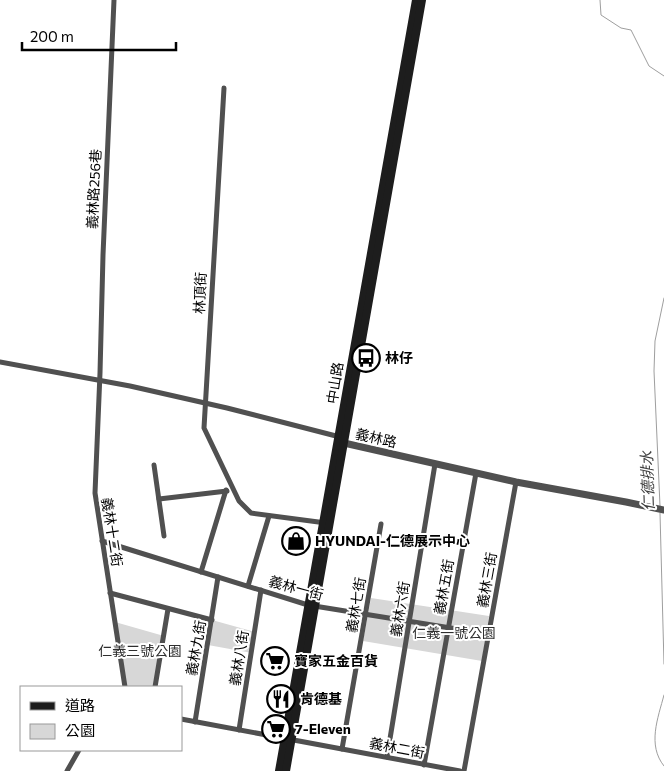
<svg xmlns="http://www.w3.org/2000/svg" width="664" height="771" font-family="Commissioner,'Noto Sans TC',sans-serif">
<rect width="100%" height="100%" fill="#fff"/>
<g fill="#d7d7d7">
<polygon points="371,598 489,616 482,661 363,641"/>
<polygon points="212,620 255,632 252,653 208,645"/>
<polygon points="115,622 164,636 155,687 125,687"/>
</g>
<g fill="none" stroke-linecap="round" stroke-linejoin="round">
<g stroke="#9e9e9e" stroke-width="1">
<polyline points="600,0 601,15 621,28 631,30 649,66 664,76"/>
<polyline points="660,506 654,371 655,341 664,298"/>
<polyline points="660,513 664,664"/>
<path d="M 664,695 C 658,718 647,745 664,766"/>
</g>
<g stroke="#505050" stroke-width="5">
<polyline points="114,0 103,255 100,373 95,493 125,687"/>
<polyline points="224,88 204,428 239,501 251,513 326,523"/>
<polyline points="0,362 130,386 227,408 340,437"/>
<polyline points="154,465 164,536"/>
<polyline points="159,499 227,491"/>
<polyline points="102,541 308,605 488,634"/>
<polyline points="201,572 226,490"/>
<polyline points="248,586 269,516"/>
<polyline points="110,593 212,620"/>
<polyline points="155,687 168,609"/>
<polyline points="181,719 460,771"/>
<polyline points="195,722 218,577"/>
<polyline points="239,730 261,590"/>
<polyline points="342,749 381,524"/>
<polyline points="387,757 435,464"/>
<polyline points="424,765 476,473"/>
<polyline points="67,771 79,750"/>
<polyline points="464,771 516,482"/>
</g>
<polyline stroke="#505050" stroke-width="7" points="344,443 516,482 626,502 664,510"/>
<g stroke="#1d1d1d" stroke-width="8">
<polyline points="279,771 416,0"/>
<polyline points="286,771 422,0"/>
</g>
</g>
<defs>
<symbol id="bus-ring" viewBox="-11 -11 22 22"><circle r="9.5" fill="#fff" stroke="#000" stroke-width="1.5"/><path d="M-5-6H5V4H4V6H2V4H-2V6H-4V4H-5ZM-3.5-4V0h7V-4ZM-3.5 1.2v1.5H-2V1.2ZM2 1.2v1.5H3.5V1.2Z" fill="#000"/></symbol>
<symbol id="shop-ring" viewBox="-11 -11 22 22"><circle r="9.5" fill="#fff" stroke="#000" stroke-width="1.5"/><path d="M-5-2.5h2.3a2.7 3.5 0 0 1 5.4 0H5L5.5 6h-11ZM-1.5-2.5h3a1.5 2.3 0 0 0-3 0Z" fill="#000"/></symbol>
<symbol id="supermarket-ring" viewBox="-11 -11 22 22"><circle r="9.5" fill="#fff" stroke="#000" stroke-width="1.5"/><path d="M-6-5.5h2.5l.6 2H6L4.5 2H-2.5L-4.4-4H-6ZM-1.5 3.2a1.3 1.3 0 1 0 .1 0ZM3 3.2a1.3 1.3 0 1 0 .1 0Z" fill="#000"/></symbol>
<symbol id="restaurant-ring" viewBox="-11 -11 22 22"><circle r="9.5" fill="#fff" stroke="#000" stroke-width="1.5"/><path d="M-5-6h1v4h1v-4h1v4h1v-4h1v5L-1.5 .5V6h-2V.5L-5-1ZM5-6V6H3V1.5H1.5Q1.5-4 5-6Z" fill="#000"/></symbol>
</defs>
<g fill-rule="evenodd">
<use href="#bus-ring" x="350" y="342" width="32" height="32"/>
<use href="#shop-ring" x="280" y="525" width="32" height="32"/>
<use href="#supermarket-ring" x="259" y="645" width="32" height="32"/>
<use href="#restaurant-ring" x="265" y="683" width="32" height="32"/>
<use href="#supermarket-ring" x="260" y="713" width="32" height="32"/>
</g>
<g text-anchor="middle" stroke-width="4" stroke-linejoin="round" paint-order="stroke">
<g font-size="14" fill="#000" stroke="#fff">
<text transform="translate(94 189) rotate(-87)" y="5">義林路256巷</text>
<text transform="translate(200 293) rotate(-87)" y="5">林頂街</text>
<text transform="translate(335 383) rotate(-81)" y="5">中山路</text>
<text transform="translate(376 438) rotate(13)" y="5">義林路</text>
<text transform="translate(112 532) rotate(81)" y="5">義林十二街</text>
<text transform="translate(487 580) rotate(-80)" y="5">義林三街</text>
<text transform="translate(444 587) rotate(-80)" y="5">義林五街</text>
<text transform="translate(296 588) rotate(15)" y="5">義林一街</text>
<text transform="translate(356 605) rotate(-80)" y="5">義林七街</text>
<text transform="translate(400 609) rotate(-81)" y="5">義林六街</text>
<text transform="translate(196 648) rotate(-80)" y="5">義林九街</text>
<text transform="translate(239 658) rotate(-81)" y="5">義林八街</text>
<text transform="translate(397 748) rotate(11)" y="5">義林二街</text>
</g>
<g font-size="14" font-weight="bold" fill="#000" stroke="#fff" text-anchor="start">
<text x="385" y="363">林仔</text>
<text x="315" y="546">HYUNDAI-仁德展示中心</text>
<text x="294" y="666">寶家五金百貨</text>
<text x="300" y="704">肯德基</text>
<text x="295" y="734">7-Eleven</text>
</g>
<g font-size="14" fill="#2e2e2e" stroke="#fff">
<text x="454" y="638">仁義一號公園</text>
<text x="140" y="656">仁義三號公園</text>
</g>
<g font-size="15" font-style="italic" fill="#3f3f3f" stroke="#fff">
<text transform="translate(648 481) rotate(-92)" y="5">仁德排水</text>
</g>
</g>
<rect x="20" y="686" width="162" height="65" fill="#ffffff" stroke="#999999"/>
<rect x="30" y="702" width="25" height="8" fill="#1d1d1d" stroke="#999999"/>
<text x="65" y="711" font-size="15" fill="#000000">道路</text>
<rect x="30" y="724" width="25" height="15" fill="#d7d7d7" stroke="#999999"/>
<text x="65" y="736" font-size="15" fill="#000000">公園</text>
<path d="M22 42v8h154v-8" fill="none" stroke="#000000" stroke-width="2.5"/>
<text x="30" y="42" font-size="15" fill="#000000" stroke="#ffffff" stroke-width="4" paint-order="stroke">200 m</text>
</svg>
